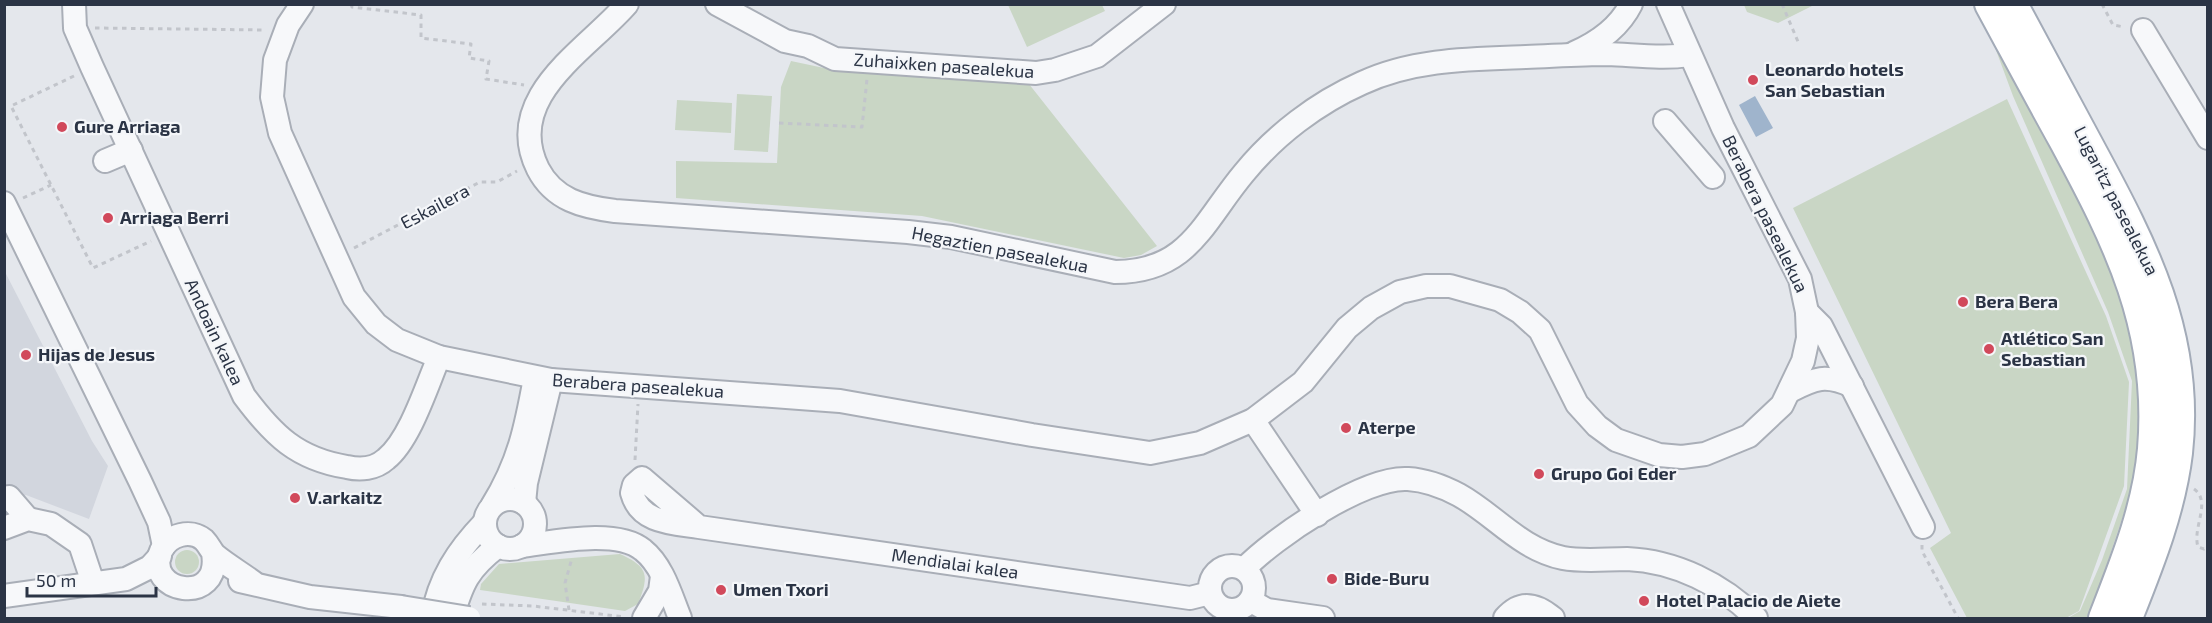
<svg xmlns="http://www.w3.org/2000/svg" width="2212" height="623" font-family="'Exo 2',sans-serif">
<rect width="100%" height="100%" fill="#e4e7ec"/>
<polygon fill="#d2d6de" points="4,270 92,441 108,466 89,519 26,495 5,505"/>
<g fill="#c9d6c5">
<polygon points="1008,5 1102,5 1105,11 1027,47"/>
<polygon points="1744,5 1814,5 1778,23 1747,12"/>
<polygon points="1980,7 2106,246 2136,332 2142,422 2135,468 2128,501 2089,618 2068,618 2080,611 2102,560 2127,489 2132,381 2108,312 2013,96"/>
<polygon points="791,61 824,68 1029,84 1157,246 1141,255 1124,258 922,216 676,198 676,161 777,163 781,87"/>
<polygon points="737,94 772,96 768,152 734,150"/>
<polygon points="2007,99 2106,316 2129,382 2124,486 2079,611 2066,618 1967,618 1930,548 1951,533 1793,208"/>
<polygon points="677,100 732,103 731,133 675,130"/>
<circle cx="187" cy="562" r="12"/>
<path d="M 620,554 C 649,567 649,576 638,604 L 625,611 L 480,590 L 481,584 L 499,564 Z"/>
</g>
<polygon fill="#9fb4cc" points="1755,96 1773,128 1756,137 1739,105"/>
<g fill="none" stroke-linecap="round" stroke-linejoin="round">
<defs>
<g id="minor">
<path d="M 74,4 L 75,28 L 92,67 L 244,396 C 273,435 297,459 347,467 C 360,470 375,469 386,459 C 410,440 427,385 439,357"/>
<polyline points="302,4 288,25 275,60 272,97 280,133 354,297 376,324 397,340 439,357 551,380 840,401 1032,435 1150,453 1200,443 1253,420 1303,382 1347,328 1371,308 1400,292 1426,286 1450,286 1500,300 1520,312 1540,330 1577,404 1597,426 1616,440 1659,455 1682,457 1705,454 1749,436 1782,405 1803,361 1808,338 1807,312 1800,279 1723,128 1668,4"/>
<path d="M 627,4 C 587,50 502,97 538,169 C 554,200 583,207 615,211 L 908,232 L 951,237 L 1115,272 C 1189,272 1203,222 1244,173 C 1275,135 1317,103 1362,83 C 1413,59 1471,59 1526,57 C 1553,56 1581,54 1608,54 C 1635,55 1662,59 1689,55"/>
<polyline points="717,4 785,41 808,46 835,59 1036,73 1055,70 1097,56 1164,4"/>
<polyline points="2143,30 2208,138"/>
<path d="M 1574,53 C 1597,43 1619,28 1631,4"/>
<polyline points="1665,121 1713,177"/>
<polyline points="105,161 131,150"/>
<polyline points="4,203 140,481 159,522 164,546"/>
<polyline points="1807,312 1821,326 1923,527"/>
<path d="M 1790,391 C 1815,378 1826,374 1852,386"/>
<polyline points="1253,420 1317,515"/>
<polyline points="4,498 9,497 28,519"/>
<circle cx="510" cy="524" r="25"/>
<polyline points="524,503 526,483 551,380"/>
<path d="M 492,506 C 519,463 526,427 535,378"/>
<path d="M 699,527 L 642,478 L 634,485 L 632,493 C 640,523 672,523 699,527 L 1190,598 L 1210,593"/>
<polyline points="4,528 28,519 51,524 80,544 93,583"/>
<path d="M 522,546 C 554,542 617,528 643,550 C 663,566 671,596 680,618"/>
<path d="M 213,553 C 222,607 143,593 161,551 C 169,534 191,529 204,540 C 209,545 211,551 215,555 C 227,565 241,573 253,582"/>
<circle cx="1232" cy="588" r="22"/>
<path d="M 1244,569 C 1274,538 1364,476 1408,479 C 1425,480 1444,487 1459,495 C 1495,515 1520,549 1563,558 C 1584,562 1606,559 1627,559 C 1675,561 1722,584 1756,618"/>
<polyline points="240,581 310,597 401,607"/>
<polyline points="4,596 126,579 150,567 160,556"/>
<polyline points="1251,601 1267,610 1323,618"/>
<path d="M 432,618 C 439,579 457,551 485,522"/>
<path d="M 452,618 C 462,583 468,569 498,546"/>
<polyline points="644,618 660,591 662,576"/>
<path d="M 1505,618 C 1521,600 1536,604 1553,618"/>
</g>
<g id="major">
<path d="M 1989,4 C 2014,50 2038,95 2063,140 C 2118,242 2162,329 2152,449 C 2147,508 2124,564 2103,618"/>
<path d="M 2013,4 C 2039,53 2065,101 2091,149 C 2144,247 2191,337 2178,453 C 2171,511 2149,565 2128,618"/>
</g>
</defs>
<use href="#minor" stroke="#a9aeb7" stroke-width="26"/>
<use href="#major" stroke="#a3abb8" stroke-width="32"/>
<g stroke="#c2c5cb" stroke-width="3" stroke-dasharray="4.5 4.5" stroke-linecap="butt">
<polyline points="351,4 352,7 421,15 421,38 471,44 469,58 489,61 486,79 524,85"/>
<polyline points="1782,4 1799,44"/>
<polyline points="2102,4 2113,25 2124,27"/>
<polyline points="95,28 266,30"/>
<polyline points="74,76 11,106 93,268 151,241"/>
<polyline points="779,123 862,127 867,79"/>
<polyline points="23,198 51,185"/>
<polyline points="354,248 480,182 497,182 517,171"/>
<polyline points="635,460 638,404"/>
<path d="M 2194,489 C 2212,502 2192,527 2198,547 L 2204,549 L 2208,546"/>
<polyline points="1922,545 1922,551 1958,618"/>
<polyline points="482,604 533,606 625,617"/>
<polyline points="569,610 565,583 572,558"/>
</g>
<use href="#minor" stroke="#f7f8fa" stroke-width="22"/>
<use href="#major" stroke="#fff" stroke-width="28"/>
<defs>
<polyline id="minor-bridge" points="401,607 469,618"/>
</defs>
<use href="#minor-bridge" stroke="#a9aeb7" stroke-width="26" stroke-linecap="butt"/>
<use href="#minor-bridge" stroke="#f7f8fa" stroke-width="22"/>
</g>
<g fill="#d1495b" stroke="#f4f6f9" stroke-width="2">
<circle cx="1753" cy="80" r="6"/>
<circle cx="62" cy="127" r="6"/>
<circle cx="108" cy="218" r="6"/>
<circle cx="1963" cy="302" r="6"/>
<circle cx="1989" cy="349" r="6"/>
<circle cx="26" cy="355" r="6"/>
<circle cx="1346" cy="428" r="6"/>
<circle cx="1539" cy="474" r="6"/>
<circle cx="295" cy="498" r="6"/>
<circle cx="1332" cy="579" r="6"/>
<circle cx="721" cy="590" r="6"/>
<circle cx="1644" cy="601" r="6"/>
</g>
<g text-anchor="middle" stroke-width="4.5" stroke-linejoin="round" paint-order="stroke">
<g font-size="18" fill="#2b3445" stroke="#f4f6f9">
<text transform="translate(944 66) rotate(4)" y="6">Zuhaixken pasealekua</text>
<text transform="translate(2116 201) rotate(63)" y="6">Lugaritz pasealekua</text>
<text transform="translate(435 207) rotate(-28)" y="6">Eskailera</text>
<text transform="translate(1765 214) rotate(64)" y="6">Berabera pasealekua</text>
<text transform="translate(1000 250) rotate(11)" y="6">Hegaztien pasealekua</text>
<text transform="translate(214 332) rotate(65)" y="6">Andoain kalea</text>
<text transform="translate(638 386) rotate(4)" y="6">Berabera pasealekua</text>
<text transform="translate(955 564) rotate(8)" y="6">Mendialai kalea</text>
</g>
<g font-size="18" font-weight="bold" fill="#2b3445" stroke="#f4f6f9" text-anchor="start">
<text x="1765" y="76">Leonardo hotels<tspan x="1765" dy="21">San Sebastian</tspan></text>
<text x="74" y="133">Gure Arriaga</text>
<text x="120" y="224">Arriaga Berri</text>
<text x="1975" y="308">Bera Bera</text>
<text x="2001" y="345">Atlético San<tspan x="2001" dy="21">Sebastian</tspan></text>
<text x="38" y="361">Hijas de Jesus</text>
<text x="1358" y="434">Aterpe</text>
<text x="1551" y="480">Grupo Goi Eder</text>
<text x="307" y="504">V.arkaitz</text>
<text x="1344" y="585">Bide-Buru</text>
<text x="733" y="596">Umen Txori</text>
<text x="1656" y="607">Hotel Palacio de Aiete</text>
</g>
</g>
<rect width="2212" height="623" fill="none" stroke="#2b3445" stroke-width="12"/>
<path d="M27 587v9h129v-9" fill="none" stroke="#2b3445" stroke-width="3"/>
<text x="36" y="587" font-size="18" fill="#2b3445" stroke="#f4f6f9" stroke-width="4.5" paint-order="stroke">50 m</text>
</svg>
